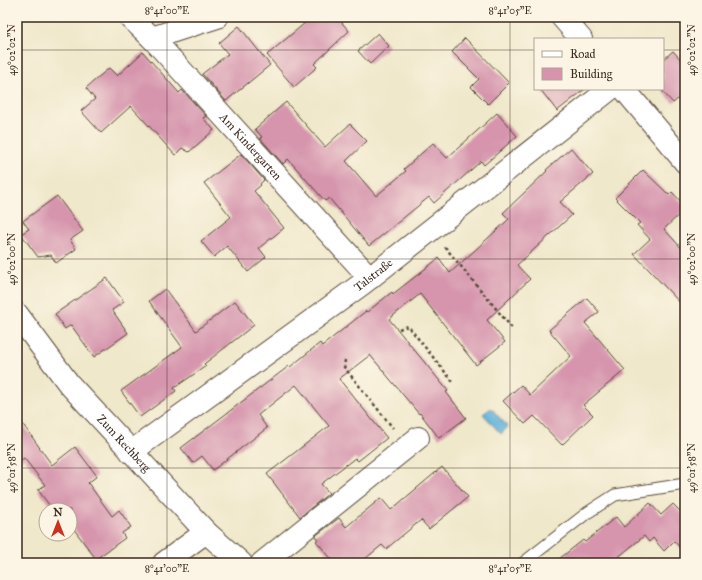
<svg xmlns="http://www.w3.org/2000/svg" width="702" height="580" font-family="'IM FELL Great Primer',serif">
<rect width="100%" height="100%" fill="#fcf5e5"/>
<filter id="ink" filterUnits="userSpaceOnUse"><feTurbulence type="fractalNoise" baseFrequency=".025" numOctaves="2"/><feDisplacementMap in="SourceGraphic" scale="8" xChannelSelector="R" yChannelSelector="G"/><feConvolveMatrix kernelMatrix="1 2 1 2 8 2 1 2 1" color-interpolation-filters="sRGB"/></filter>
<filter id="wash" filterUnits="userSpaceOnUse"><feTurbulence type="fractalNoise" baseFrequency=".012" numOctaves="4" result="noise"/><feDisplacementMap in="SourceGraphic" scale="16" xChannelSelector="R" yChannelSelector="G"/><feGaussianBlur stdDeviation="0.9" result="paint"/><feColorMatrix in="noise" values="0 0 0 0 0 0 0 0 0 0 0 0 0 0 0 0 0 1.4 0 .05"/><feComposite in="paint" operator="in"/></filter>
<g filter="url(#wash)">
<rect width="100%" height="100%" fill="#f0e8cb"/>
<polygon fill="#61b1db" stroke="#4e6e7c" points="491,408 508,427 501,434 483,414"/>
<g id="blocks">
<g fill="#d695ad">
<polygon points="312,17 337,17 349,31 314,64 317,67 294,87 267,55"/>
<polygon points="239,26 270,65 226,101 202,74 228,54 219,43"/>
<polygon points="378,33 389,46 370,64 358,51"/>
<polygon points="465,38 509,83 488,104 471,87 479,79 452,52"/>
<polygon points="673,51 685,64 685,93 673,103 663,92 663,60"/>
<polygon points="143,52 179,93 182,90 206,116 203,118 214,130 189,152 182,148 175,155 131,106 101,133 81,111 95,99 86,88 109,68 117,76"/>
<polygon points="540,89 585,89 557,111"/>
<polygon points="286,102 325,147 350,124 367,141 346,161 376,196 406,171 404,169 433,143 447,158 497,113 517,136 484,165 481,161 434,203 429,197 369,246 329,198 325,201 288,159 283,164 260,138 262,137 255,129"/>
<polygon points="571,148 593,174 560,202 572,215 517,265 530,279 487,320 505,342 476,365 420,294 389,319 448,391 446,392 466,418 439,438 420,413 419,414 370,355 339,379 387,438 358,461 355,458 321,484 329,493 300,517 267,474 329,426 296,385 258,415 267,428 213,470 202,456 193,463 181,448 289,366 290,367 320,343 322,346 366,311 367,312 392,292 393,294 439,258 450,273 509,219 503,213 547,171 546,170"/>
<polygon points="241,154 264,180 260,184 261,185 254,191 284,228 259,248 266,257 248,272 227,246 214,257 201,241 231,217 204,183"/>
<polygon points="643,170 669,195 672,192 685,206 685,209 664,229 685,252 685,308 634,254 650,239 637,225 640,223 615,198"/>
<polygon points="57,196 83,231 70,240 76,249 56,263 51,255 38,257 21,234 29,229 23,221"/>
<polygon points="107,278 124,302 112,310 128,333 94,357 71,325 65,329 55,314"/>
<polygon points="165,289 196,331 235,301 254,325 204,364 206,366 174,388 176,391 140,417 121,391 182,347 149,301"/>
<polygon points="587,298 599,312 585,323 625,370 583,405 593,415 562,445 534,416 525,424 503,401 521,385 530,395 571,356 549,330"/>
<polygon points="17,416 52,465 75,447 97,476 88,483 112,516 119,510 131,527 122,533 125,538 96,559 70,524 70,510 60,510 57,507 53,510 38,490 45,485 24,458 17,463"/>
<polygon points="442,467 468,497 429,529 421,520 386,549 382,545 360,563 335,563 316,541 318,540 315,536 339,518 346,527 381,498 391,510"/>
<polygon points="650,503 661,515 673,504 685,516 685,553 674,541 664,551 653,538 649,542 644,536 611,563 554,563 583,540 585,542 616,517 624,527"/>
</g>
</g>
</g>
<g filter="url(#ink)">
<use href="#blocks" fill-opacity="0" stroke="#564638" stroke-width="1"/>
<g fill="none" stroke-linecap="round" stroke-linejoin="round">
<defs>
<polyline id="lane" points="523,563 587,513 615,495 685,484"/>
<g id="street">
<path id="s1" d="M 130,17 L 152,38 L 370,278"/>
<polyline points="562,17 581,39"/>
<polyline points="152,38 217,17"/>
<polyline points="624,89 685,162"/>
<path id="s2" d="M 17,314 L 69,384 L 206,532 L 241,563"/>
<path id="s3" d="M 131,452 L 362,284 L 610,89"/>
<polyline points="164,563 206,532"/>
<polyline points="262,563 418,438"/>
</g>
</defs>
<use href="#lane" stroke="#564638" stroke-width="13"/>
<use href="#street" stroke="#564638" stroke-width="24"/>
<g stroke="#564638" stroke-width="2.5" stroke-dasharray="3 3" stroke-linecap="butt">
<polyline points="445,247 512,328"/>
<polyline points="399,329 408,326 453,382"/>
<polyline points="345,360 344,367 393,428"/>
</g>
<use href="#lane" stroke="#fff" stroke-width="11"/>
<use href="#street" stroke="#fff" stroke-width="22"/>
</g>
</g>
<path fill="none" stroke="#3b2a1e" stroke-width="1" stroke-opacity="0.45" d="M 167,17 L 167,563M 510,17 L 510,563M 17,50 L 535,50M 663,50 L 685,50M 17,259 L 685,259M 17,468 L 685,468"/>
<g text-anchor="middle" stroke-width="4" stroke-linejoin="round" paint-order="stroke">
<g font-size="12" fill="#3b2a1e" stroke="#fcf5e5">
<text dy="4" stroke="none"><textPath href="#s1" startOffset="177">Am Kindergarten</textPath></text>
<text dy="4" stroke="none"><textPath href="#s3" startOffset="300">Talstraße</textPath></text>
<text dy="4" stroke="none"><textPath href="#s2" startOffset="168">Zum Rechberg</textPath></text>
</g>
</g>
<rect width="702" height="580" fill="none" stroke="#fcf5e5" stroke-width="44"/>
<rect x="534" y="38" width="130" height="52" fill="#fcf5e5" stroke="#afa495"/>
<rect x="542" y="51" width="20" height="6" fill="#ffffff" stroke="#afa495"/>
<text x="570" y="58" font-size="12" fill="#3b2a1e">Road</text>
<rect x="542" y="68" width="20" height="12" fill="#d695ad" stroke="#afa495"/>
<text x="570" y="78" font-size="12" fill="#3b2a1e">Building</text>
<g transform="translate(58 522)"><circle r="19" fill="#fcf5e5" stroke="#afa495"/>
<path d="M0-3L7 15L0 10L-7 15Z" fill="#c8321e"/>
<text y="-6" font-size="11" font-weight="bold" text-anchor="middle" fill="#3b2a1e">N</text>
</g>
<rect x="22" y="22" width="658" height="536" fill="none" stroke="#3b2a1e" stroke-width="1.5"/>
<g font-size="10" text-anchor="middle" fill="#3b2a1e">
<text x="167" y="14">8°41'00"E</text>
<text x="510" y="14">8°41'05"E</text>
<text transform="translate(11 50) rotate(-90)" y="4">49°02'02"N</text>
<text transform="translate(691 50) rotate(-90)" y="4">49°02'02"N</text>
<text transform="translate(11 259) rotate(-90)" y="4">49°02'00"N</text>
<text transform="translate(691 259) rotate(-90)" y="4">49°02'00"N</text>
<text transform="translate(11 468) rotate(-90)" y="4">49°01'58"N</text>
<text transform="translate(691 468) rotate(-90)" y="4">49°01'58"N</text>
<text x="167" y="572">8°41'00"E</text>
<text x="510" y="572">8°41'05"E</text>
</g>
</svg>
